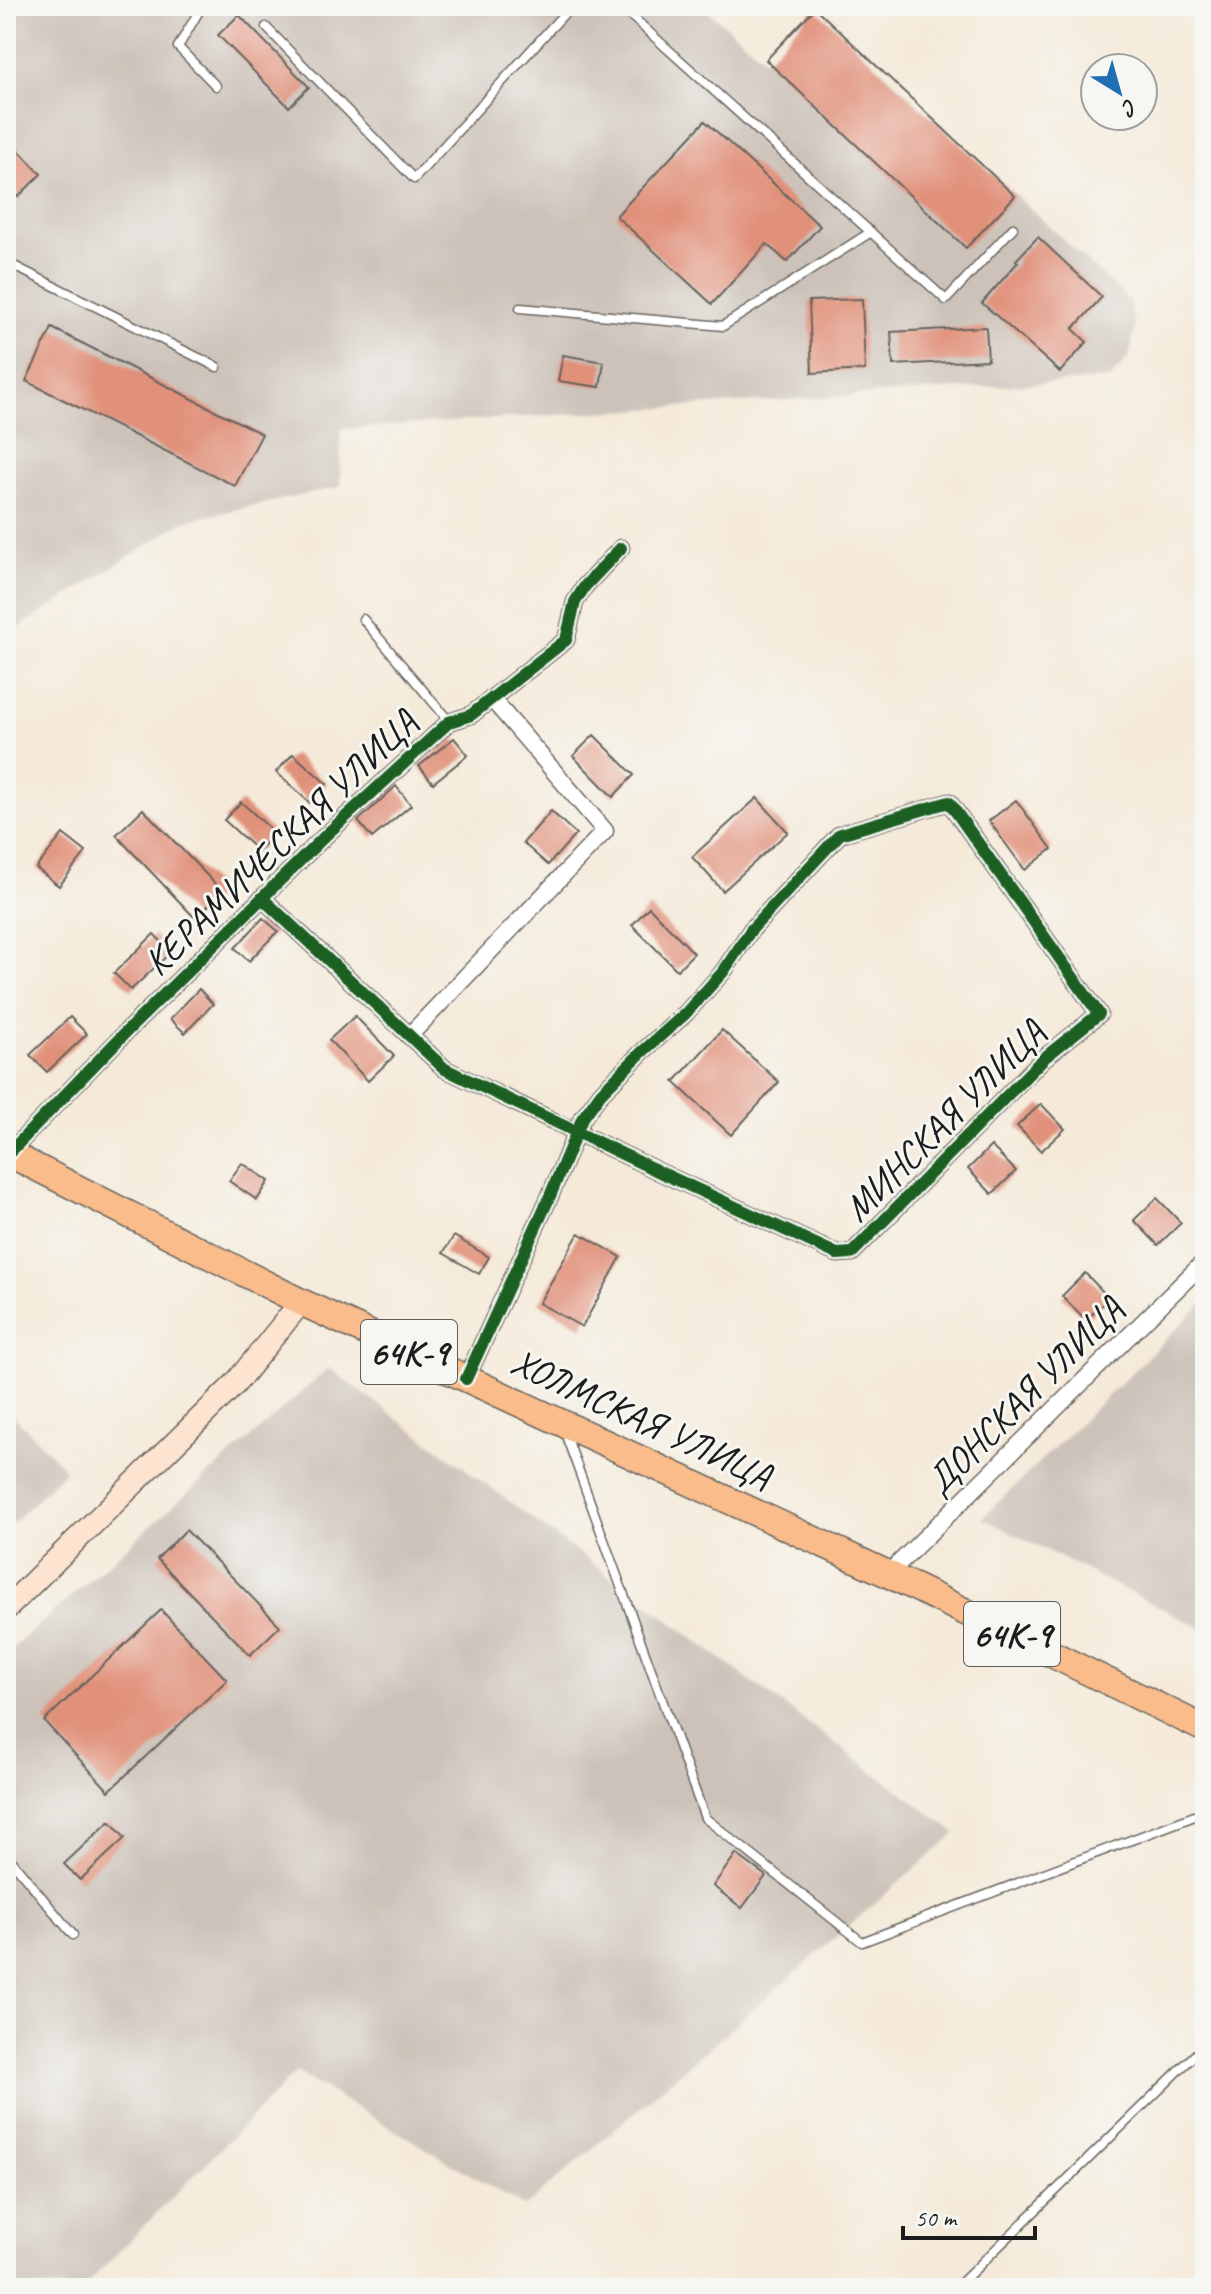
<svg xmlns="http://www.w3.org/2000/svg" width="1211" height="2294" font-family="Caveat,sans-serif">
<rect width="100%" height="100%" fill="#f6f6f2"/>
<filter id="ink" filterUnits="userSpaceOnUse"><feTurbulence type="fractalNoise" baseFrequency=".0125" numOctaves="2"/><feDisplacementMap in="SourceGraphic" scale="16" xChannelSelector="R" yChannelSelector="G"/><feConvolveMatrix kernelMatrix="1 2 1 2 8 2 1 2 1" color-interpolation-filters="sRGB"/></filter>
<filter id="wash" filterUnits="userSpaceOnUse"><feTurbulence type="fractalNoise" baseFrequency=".006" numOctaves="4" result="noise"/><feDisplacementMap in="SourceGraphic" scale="32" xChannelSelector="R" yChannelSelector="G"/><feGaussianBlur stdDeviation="1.8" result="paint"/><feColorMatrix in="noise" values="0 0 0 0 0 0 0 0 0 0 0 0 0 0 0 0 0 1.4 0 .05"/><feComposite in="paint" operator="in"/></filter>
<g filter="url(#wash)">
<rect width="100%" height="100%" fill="#f5ead9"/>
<g fill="#ccc2b9">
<polygon points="6,6 702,6 766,60 815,8 1129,301 1135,329 1129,357 1110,379 341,429 340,487 184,521 6,636"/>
<polygon points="1205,1301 1205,1630 982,1518"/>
<polygon points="329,1368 956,1833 525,2207 296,2072 83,2288 6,2288 6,1654"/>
<polygon points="6,1408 66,1470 6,1530"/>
</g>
<g id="blocks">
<g fill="#e1917a">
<polygon points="815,8 1015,196 966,248 766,60"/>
<polygon points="239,15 309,87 289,107 218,35"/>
<polygon points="705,121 820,226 787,262 767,244 712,304 616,216"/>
<polygon points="6,137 41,174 18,197 6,184"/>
<polygon points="1038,237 1102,297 1073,329 1087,342 1060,372 982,303 1018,262 1016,260"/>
<polygon points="862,299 865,370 812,373 809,301"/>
<polygon points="986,327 988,360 893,365 891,332"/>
<polygon points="52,328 262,434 235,486 26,381"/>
<polygon points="563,355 604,362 600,387 558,381"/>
<polygon points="594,735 634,775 613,797 573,756"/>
<polygon points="454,738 468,755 433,783 419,766"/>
<polygon points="293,754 327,784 310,803 276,772"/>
<polygon points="396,786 411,805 372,838 358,821"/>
<polygon points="757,798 788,832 723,891 692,857"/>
<polygon points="1016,800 1052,849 1025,870 989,821"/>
<polygon points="241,802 275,833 258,851 224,820"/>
<polygon points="143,809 223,892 195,918 116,835"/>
<polygon points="551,811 576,834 548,865 523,843"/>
<polygon points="63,834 86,852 59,886 36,868"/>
<polygon points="649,907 694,953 677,970 632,925"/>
<polygon points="263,918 278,931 249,961 235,948"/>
<polygon points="154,934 171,952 131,990 114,973"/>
<polygon points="199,989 213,1004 185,1033 170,1019"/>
<polygon points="355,1016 394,1056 368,1081 329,1040"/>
<polygon points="70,1017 87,1034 47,1072 30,1055"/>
<polygon points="722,1030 779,1082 731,1135 674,1082"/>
<polygon points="1041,1104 1065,1129 1041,1151 1017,1126"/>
<polygon points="991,1146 1016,1171 992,1194 968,1169"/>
<polygon points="242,1163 269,1181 257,1200 229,1181"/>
<polygon points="1157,1198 1181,1223 1158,1245 1134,1220"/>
<polygon points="579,1233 621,1257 582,1327 539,1303"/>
<polygon points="454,1236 489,1257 479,1274 443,1253"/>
<polygon points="1085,1273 1109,1298 1086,1320 1062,1296"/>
<polygon points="186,1530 280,1626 250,1655 157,1559"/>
<polygon points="161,1610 227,1680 109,1791 44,1721"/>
<polygon points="110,1821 125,1838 80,1880 64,1864"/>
<polygon points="736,1854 766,1876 742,1908 713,1886"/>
</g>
</g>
</g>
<g filter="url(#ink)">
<use href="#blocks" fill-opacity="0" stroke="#68645e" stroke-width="2"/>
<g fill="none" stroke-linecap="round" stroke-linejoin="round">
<defs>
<g id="service">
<polyline points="202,6 178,47 216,86"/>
<polyline points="620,6 946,300 1013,228"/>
<polyline points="266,27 414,179 571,6"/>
<polyline points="6,262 217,367"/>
<polyline points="520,308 723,326 871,232"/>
<polyline points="363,619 449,721"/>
<polyline points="564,1430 705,1818 862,1942 1205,1812"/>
<polyline points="6,1854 73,1935"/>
<polyline points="956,2288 1205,2045"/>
</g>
<g id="minor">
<polyline points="262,898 445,1069 664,1174 837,1254 852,1253 1044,1058 1099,1014 949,802 840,834 751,930 723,972 685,1014 641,1053 601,1093 582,1119 550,1196 466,1379"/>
<polyline points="409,1036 605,831 492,699"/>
<polyline points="9,1153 125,1033 327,834 449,722 471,715 566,640 575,602 585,586 621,548"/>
<polyline points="888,1574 1205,1261"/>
</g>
<polyline id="secondary" points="6,1609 235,1384 301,1302"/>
<polyline id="primary" points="6,1152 301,1302 888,1574 1205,1729"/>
</defs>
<use href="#service" stroke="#68645e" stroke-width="11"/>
<use href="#minor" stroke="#68645e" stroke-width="19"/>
<use href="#secondary" stroke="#68645e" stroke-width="25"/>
<use href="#primary" stroke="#68645e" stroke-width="29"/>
<use href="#service" stroke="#fff" stroke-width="8"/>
<use href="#minor" stroke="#fff" stroke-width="16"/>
<use href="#secondary" stroke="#fde4d0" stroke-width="22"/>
<use href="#primary" stroke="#f9bc8a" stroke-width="26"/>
<defs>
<g id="cycleway">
<polyline points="262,898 445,1069 664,1174 837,1254 852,1253 1044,1058 1099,1014 949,802 840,834 751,930 723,972 685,1014 641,1053 601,1093 582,1119 550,1196 466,1379"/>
<polyline points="9,1153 125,1033 327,834 449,722 471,715 566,640 575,602 585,586 621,548"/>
</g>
</defs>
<use href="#cycleway" stroke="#f6f6f2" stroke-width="17"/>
<use href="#cycleway" stroke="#1b5e20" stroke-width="12"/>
</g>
</g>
<g text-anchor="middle" stroke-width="6" stroke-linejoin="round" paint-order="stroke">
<g fill="#f6f6f2" stroke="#5d5d5c" stroke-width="2">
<rect x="361" y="1320" width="96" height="64" rx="6"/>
<rect x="964" y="1602" width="96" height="64" rx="6"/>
</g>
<g font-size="36" font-weight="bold" fill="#1c1c1c">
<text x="409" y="1365">64К-9</text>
<text x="1012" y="1647">64К-9</text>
</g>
<g font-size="38" fill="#1c1c1c" stroke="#f6f6f2">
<text transform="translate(280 842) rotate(-44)" y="13">КЕРАМИЧЕСКАЯ УЛИЦА</text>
<text transform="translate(944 1120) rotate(-45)" y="13">МИНСКАЯ УЛИЦА</text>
<text transform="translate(1024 1395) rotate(-45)" y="13">ДОНСКАЯ УЛИЦА</text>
<text transform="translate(642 1418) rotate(25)" y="13">ХОЛМСКАЯ УЛИЦА</text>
</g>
</g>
<rect width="1211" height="2294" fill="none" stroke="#f6f6f2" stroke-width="32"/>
<g transform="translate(1119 92) rotate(143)"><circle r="38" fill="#f6f6f2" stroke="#9f9f9c" stroke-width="2"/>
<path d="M0-6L14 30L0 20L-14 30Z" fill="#1f6fb2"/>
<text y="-12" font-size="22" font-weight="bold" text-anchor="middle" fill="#1c1c1c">С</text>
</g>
<path d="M903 2226v12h132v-12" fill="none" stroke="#1c1c1c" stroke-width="4"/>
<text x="915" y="2226" font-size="24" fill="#1c1c1c" stroke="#f6f6f2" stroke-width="6" paint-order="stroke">50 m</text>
</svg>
